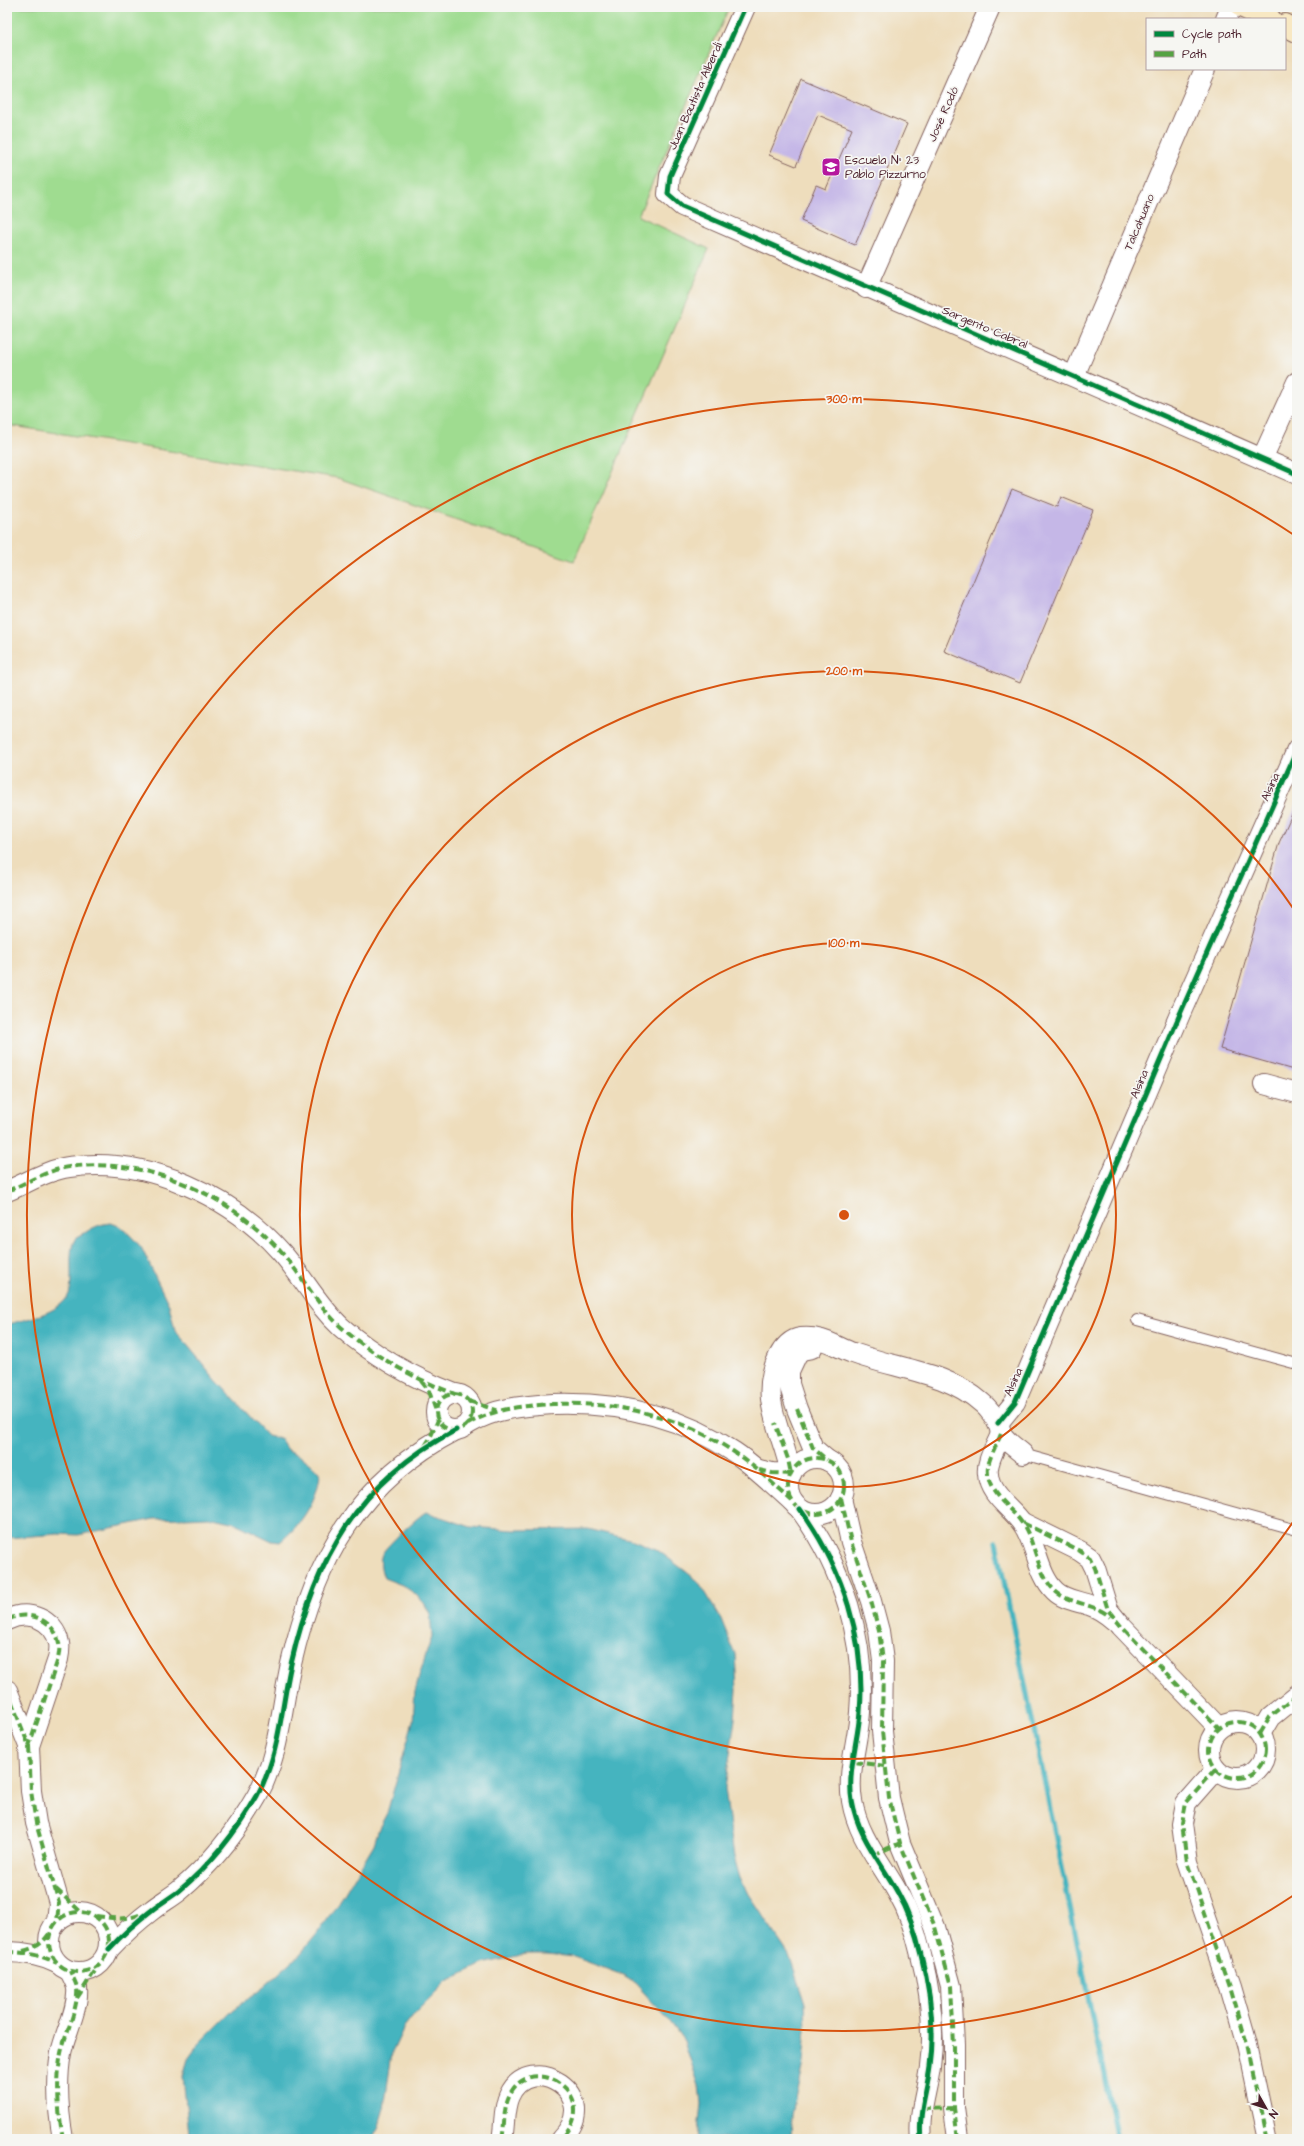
<svg xmlns="http://www.w3.org/2000/svg" width="1304" height="2146" font-family="'Architects Daughter',sans-serif">
<rect width="100%" height="100%" fill="#f6f6f2"/>
<filter id="ink" filterUnits="userSpaceOnUse"><feTurbulence type="fractalNoise" baseFrequency=".025" numOctaves="2"/><feDisplacementMap in="SourceGraphic" scale="8" xChannelSelector="R" yChannelSelector="G"/><feConvolveMatrix kernelMatrix="1 2 1 2 8 2 1 2 1" color-interpolation-filters="sRGB"/></filter>
<filter id="wash" filterUnits="userSpaceOnUse"><feTurbulence type="fractalNoise" baseFrequency=".012" numOctaves="4" result="noise"/><feDisplacementMap in="SourceGraphic" scale="16" xChannelSelector="R" yChannelSelector="G"/><feGaussianBlur stdDeviation="0.9" result="paint"/><feColorMatrix in="noise" values="0 0 0 0 0 0 0 0 0 0 0 0 0 0 0 0 0 1.4 0 .05"/><feComposite in="paint" operator="in"/></filter>
<g filter="url(#wash)">
<rect width="100%" height="100%" fill="#eeddbc"/>
<polygon fill="#9fdc90" stroke="#747e5e" points="7,7 729,7 638,216 709,249 574,561 338,478 7,425"/>
<g fill="#45b4bf" stroke="#486a75">
<path d="M 111,1223 L 119,1226 L 130,1235 L 141,1247 L 169,1305 L 175,1330 L 216,1380 L 268,1436 L 280,1439 L 287,1450 C 297,1453 314,1464 320,1474 C 318,1500 300,1526 280,1542 L 272,1541 L 235,1523 L 209,1517 L 154,1519 L 78,1535 L 58,1534 L 7,1538 L 7,1325 C 25,1318 59,1315 69,1294 C 74,1282 67,1250 75,1239 C 77,1237 81,1236 83,1234 C 92,1228 99,1224 111,1223 Z"/>
<path d="M 426,1512 L 471,1527 L 514,1530 L 588,1529 L 633,1540 L 656,1549 L 684,1570 L 698,1581 L 707,1595 L 721,1619 L 735,1654 L 737,1690 L 735,1719 L 725,1788 L 734,1857 L 740,1878 L 748,1894 L 789,1955 L 805,2004 L 806,2029 L 803,2062 L 792,2114 L 791,2139 L 697,2139 L 701,2105 L 699,2086 L 684,2041 L 668,2019 L 635,1983 L 620,1974 L 574,1957 L 547,1954 L 525,1954 L 483,1964 L 447,1981 L 415,2013 L 404,2027 L 392,2053 L 384,2109 L 379,2126 L 372,2139 L 192,2139 L 189,2135 L 183,2076 L 188,2059 L 198,2045 L 233,2010 L 264,1987 L 301,1953 L 316,1935 L 343,1896 L 374,1844 L 379,1828 L 387,1813 L 413,1721 L 415,1691 L 419,1676 L 432,1636 L 430,1614 L 424,1603 L 414,1593 L 402,1585 L 384,1578 C 381,1571 379,1561 382,1554 C 386,1546 418,1516 426,1512 Z"/>
</g>
<g fill="none" stroke-linecap="round" stroke-linejoin="round">
<polyline stroke="#45b4bf" stroke-width="5.5" points="996,1542 1117,2139"/>
</g>
<g id="blocks">
<g fill="#c5b7e7">
<polygon points="801,79 907,124 855,245 801,221 816,185 826,189 852,129 818,115 796,166 769,155"/>
<polygon points="1012,489 1057,507 1061,497 1093,510 1020,683 944,651"/>
<polygon points="1297,803 1297,1071 1220,1049 1279,843"/>
</g>
</g>
</g>
<g filter="url(#ink)">
<use href="#blocks" fill-opacity="0" stroke="#83625e" stroke-width="1"/>
<g fill="none" stroke-linecap="round" stroke-linejoin="round">
<defs>
<g id="lane">
<polyline points="1137,1320 1297,1364"/>
<polyline points="1023,1454 1297,1530"/>
</g>
<g id="street">
<polyline points="745,7 670,176 668,194 682,206 1297,474"/>
<polyline points="1226,19 1231,7"/>
<polyline points="866,288 990,7"/>
<polyline points="1074,376 1205,69"/>
<polyline points="1262,459 1297,382"/>
<polyline points="1264,1084 1297,1093"/>
<path d="M 7,1191 C 27,1183 47,1170 69,1167 C 147,1156 232,1196 282,1253 C 303,1277 317,1305 341,1327 C 375,1357 413,1378 455,1394"/>
<polyline points="812,1348 802,1350 797,1354 789,1371 789,1384 797,1409 813,1448 828,1461"/>
<circle cx="454" cy="1412" r="18"/>
<polyline points="998,1423 1015,1402 1180,1014 1297,750"/>
<path d="M 468,1424 C 495,1408 522,1406 553,1404 C 618,1402 679,1415 734,1452 C 755,1466 773,1484 792,1501"/>
<path d="M 1001,1434 C 997,1445 986,1461 988,1474 C 989,1495 1011,1507 1022,1523 C 1037,1543 1037,1574 1055,1591 C 1064,1600 1078,1601 1089,1605 C 1099,1608 1107,1614 1115,1621"/>
<circle cx="816" cy="1486" r="28"/>
<path d="M 759,1470 L 772,1473 L 791,1474 C 784,1433 757,1399 779,1356 C 783,1348 791,1339 801,1338 C 823,1336 834,1346 853,1353 C 896,1369 946,1371 982,1403 C 987,1407 996,1418 998,1424 C 1000,1427 1000,1430 1001,1433 C 1005,1441 1016,1448 1023,1454"/>
<polyline points="841,1498 851,1542 871,1601 879,1631 883,1661 882,1731 889,1798 900,1843 935,1927 951,1986 954,2045 954,2108 958,2139"/>
<path d="M 800,1509 C 843,1568 866,1640 860,1712 C 858,1741 847,1772 852,1801 C 858,1837 881,1862 898,1893 C 909,1912 916,1933 921,1955 C 930,1990 935,2031 930,2067 C 927,2091 918,2114 921,2139"/>
<polyline points="1023,1523 1080,1551 1090,1558 1095,1568 1108,1610 1121,1626 1219,1728"/>
<path d="M 7,1620 C 28,1609 54,1619 59,1643 C 60,1648 59,1654 58,1659 L 29,1746"/>
<polyline points="7,1690 29,1746 31,1791 36,1823 59,1903 57,1921"/>
<circle cx="1237" cy="1750" r="28"/>
<polyline points="1260,1734 1270,1717 1297,1695"/>
<polyline points="1216,1769 1186,1803 1182,1824 1187,1862 1230,1986 1247,2045 1267,2139"/>
<circle cx="79" cy="1942" r="30"/>
<path d="M 109,1949 C 122,1935 136,1922 152,1910 C 161,1903 170,1898 179,1891 C 210,1865 237,1831 257,1796 C 280,1754 281,1708 291,1664 C 315,1559 358,1481 456,1430"/>
<path d="M 7,1952 C 26,1952 40,1955 57,1963"/>
<path d="M 63,2139 C 58,2111 56,2081 61,2053 C 65,2034 79,2007 77,1988 C 76,1982 72,1976 70,1971"/>
<path d="M 502,2139 C 505,2126 503,2109 509,2096 C 530,2049 606,2095 561,2139"/>
</g>
<g id="secondary">
<polyline points="1243,7 1270,19"/>
<polyline points="1285,25 1297,31"/>
</g>
</defs>
<use href="#lane" stroke="#83625e" stroke-width="12"/>
<use href="#street" stroke="#83625e" stroke-width="22"/>
<use href="#secondary" stroke="#83625e" stroke-width="24"/>
<use href="#lane" stroke="#fff" stroke-width="10"/>
<use href="#street" stroke="#fff" stroke-width="20"/>
<use href="#secondary" stroke="#f8e8c3" stroke-width="22"/>
<g stroke="#56a243" stroke-width="4" stroke-dasharray="8 4" stroke-linecap="butt">
<path d="M 7,1191 C 27,1183 47,1170 69,1167 C 147,1156 232,1196 282,1253 C 303,1277 317,1305 341,1327 C 375,1357 413,1378 455,1394"/>
<polyline points="421,1381 429,1391 436,1411"/>
<circle cx="454" cy="1412" r="18"/>
<polyline points="469,1401 496,1410"/>
<polyline points="797,1409 813,1448 827,1460"/>
<path d="M 468,1424 C 495,1408 522,1406 553,1404 C 618,1402 679,1415 734,1452 C 755,1466 773,1484 792,1501"/>
<path d="M 1001,1434 C 997,1445 986,1461 988,1474 C 989,1495 1011,1507 1022,1523 C 1036,1543 1037,1574 1055,1591 C 1069,1604 1095,1603 1110,1617"/>
<polyline points="425,1446 430,1438 438,1420"/>
<circle cx="816" cy="1486" r="28"/>
<polyline points="759,1470 772,1473 791,1474 788,1459 775,1423"/>
<polyline points="841,1498 851,1542 871,1601 879,1631 883,1661 882,1731 889,1798 900,1843 935,1927 951,1986 954,2045 954,2108 958,2139"/>
<polyline points="1023,1523 1080,1551 1090,1558 1095,1568 1108,1610 1121,1626 1219,1728"/>
<path d="M 7,1620 C 28,1609 54,1619 59,1643 C 60,1648 59,1654 58,1659 L 29,1746"/>
<polyline points="7,1690 29,1746 31,1791 36,1823 59,1903 57,1921"/>
<circle cx="1237" cy="1750" r="28"/>
<polyline points="1260,1734 1270,1717 1297,1695"/>
<polyline points="854,1762 885,1766"/>
<polyline points="1216,1769 1186,1803 1182,1824 1187,1862 1230,1986 1247,2045 1267,2139"/>
<polyline points="873,1855 900,1843"/>
<polyline points="56,1889 80,1911"/>
<circle cx="79" cy="1942" r="30"/>
<path d="M 96,1916 C 112,1918 126,1921 141,1914"/>
<path d="M 23,1951 C 35,1948 42,1944 49,1934"/>
<path d="M 7,1952 C 26,1952 40,1955 57,1963"/>
<polyline points="77,1998 97,1968"/>
<polyline points="922,2109 954,2108"/>
<path d="M 63,2139 C 58,2111 56,2081 61,2053 C 65,2034 79,2007 77,1988 C 76,1982 72,1976 70,1971"/>
<path d="M 502,2139 C 505,2126 503,2109 509,2096 C 530,2049 606,2095 561,2139"/>
</g>
<defs>
<g id="cycleway">
<polyline points="745,7 670,176 668,194 682,206 1297,474"/>
<polyline points="998,1423 1015,1402 1180,1014 1297,750"/>
<path d="M 800,1509 C 843,1568 866,1640 860,1712 C 858,1741 847,1772 852,1801 C 858,1837 881,1862 898,1893 C 909,1912 916,1933 921,1955 C 930,1990 935,2031 930,2067 C 927,2091 918,2114 921,2139"/>
<path d="M 109,1949 C 122,1935 136,1922 152,1910 C 161,1903 170,1898 179,1891 C 210,1865 237,1831 257,1796 C 280,1754 281,1708 291,1664 C 315,1559 358,1481 456,1430"/>
</g>
</defs>
<use href="#cycleway" stroke="#f6f6f2" stroke-width="8"/>
<use href="#cycleway" stroke="#00873e" stroke-width="5"/>
</g>
</g>
<g fill="none" stroke="#d8530f" stroke-width="2">
<circle cx="844" cy="1215" r="272"/>
<path d="M1295 1519A544 544 0 1 1 1295 911"/>
<path d="M1294 1895A816 816 0 1 1 1294 535"/>
</g>
<defs>
<symbol id="school-square" viewBox="-11 -11 22 22"><rect x="-9" y="-9" width="18" height="18" rx="4" fill="#b5179e" stroke="#f6f6f2"/><path d="M0-5L7-2L0 1L-7-2ZM-4 1L0 2.5L4 1V4Q0 6-4 4Z" fill="#fff"/></symbol>
</defs>
<g fill-rule="evenodd">
<use href="#school-square" x="820" y="156" width="22" height="22"/>
</g>
<g text-anchor="middle" stroke-width="3.5" stroke-linejoin="round" paint-order="stroke">
<g font-size="12" fill="#4a1f2b" stroke="#f6f6f2">
<text transform="translate(695 96) rotate(-66)" y="4">Juan Bautista Alberdi</text>
<text transform="translate(943 114) rotate(-66)" y="4">José Rodó</text>
<text transform="translate(1139 222) rotate(-67)" y="4">Talcahuano</text>
<text transform="translate(985 327) rotate(23)" y="4">Sargento Cabral</text>
<text transform="translate(1270 787) rotate(-66)" y="4">Alsina</text>
<text transform="translate(1139 1084) rotate(-67)" y="4">Alsina</text>
<text transform="translate(1013 1382) rotate(-66)" y="4">Alsina</text>
</g>
<g font-size="12" fill="#4a1f2b" stroke="#f6f6f2" text-anchor="start">
<text x="845" y="164">Escuela N° 23<tspan x="845" dy="14">Pablo Pizzurno</tspan></text>
</g>
</g>
<circle cx="844" cy="1215" r="6" fill="#d8530f" stroke="#f6f6f2" stroke-width="2"/>
<g font-size="12" text-anchor="middle" font-weight="bold" fill="#d8530f" stroke="#f6f6f2" stroke-width="3.5" stroke-linejoin="round" paint-order="stroke">
<text x="844" y="403">300 m</text>
<text x="844" y="675">200 m</text>
<text x="844" y="947">100 m</text>
</g>
<rect width="1304" height="2146" fill="none" stroke="#f6f6f2" stroke-width="24"/>
<rect x="1146" y="18" width="140" height="52" fill="#f6f6f2" stroke="#b1a0a2"/>
<rect x="1154" y="31" width="20" height="6" fill="#00873e" stroke="#b1a0a2"/>
<text x="1182" y="38" font-size="12" fill="#4a1f2b">Cycle path</text>
<rect x="1154" y="51" width="20" height="6" fill="#56a243" stroke="#b1a0a2"/>
<text x="1182" y="58" font-size="12" fill="#4a1f2b">Path</text>
<g transform="translate(1266 2108) rotate(129)" stroke="#f6f6f2" stroke-width="3" paint-order="stroke">
<path d="M0-3L7 15L0 10L-7 15Z" fill="#4a1f2b"/>
<text y="-6" font-size="11" font-weight="bold" text-anchor="middle" fill="#4a1f2b">N</text>
</g>
</svg>
